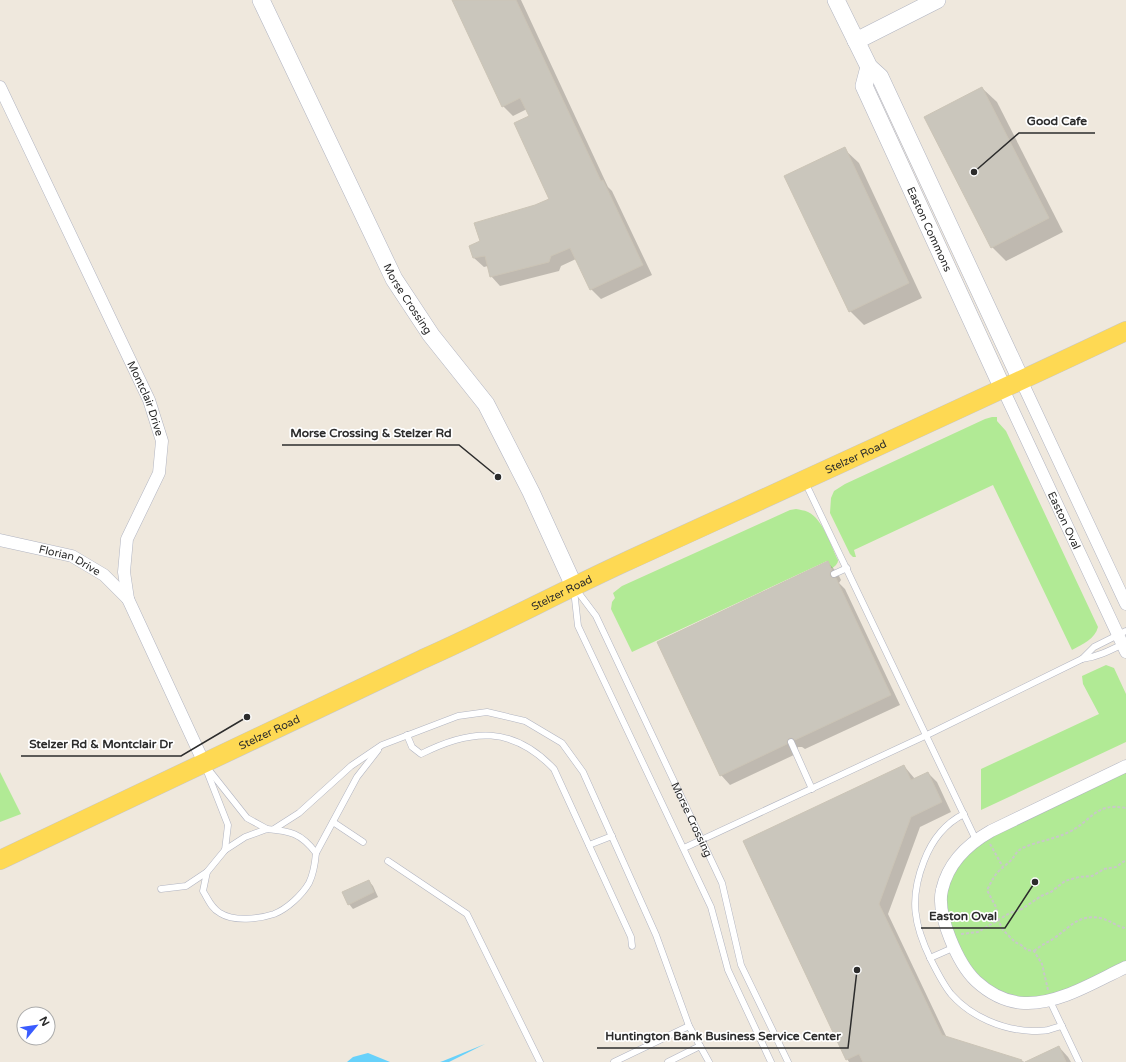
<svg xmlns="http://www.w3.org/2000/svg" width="1126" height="1062" font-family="'Varela Round',sans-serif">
<rect width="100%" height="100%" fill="#efe8dd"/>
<g fill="#b1ea95">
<path d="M 992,417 L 997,417 L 997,421 L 1006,431 L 1098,627 C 1095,639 1083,644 1072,650 L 993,485 L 854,550 L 856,557 L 853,557 L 850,554 L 830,513 L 831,498 L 834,491 L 845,484 L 985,419 Z"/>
<path d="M 796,509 C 800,510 804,510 808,512 C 823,519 831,546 838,560 C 838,564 835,566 831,569 L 827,561 L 632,652 L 611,609 L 612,602 L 615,598 L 613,593 L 622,586 L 790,510 Z"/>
<polygon points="1106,665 1114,668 1126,694 1126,742 981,810 981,769 1099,714 1083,684 1082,676"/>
<polygon points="1126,766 1126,967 1059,998 1023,1003 975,980 945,927 948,874 976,840"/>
<polygon points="0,772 21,814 0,822"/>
</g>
<g fill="#67d1fa">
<polygon points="485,1044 449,1062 440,1062 443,1061"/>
<polygon points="368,1053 390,1062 347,1062 353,1057"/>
</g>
<g fill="#0003">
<polygon points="453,0 521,0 608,187 612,191 652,275 601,299 591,289 576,259 561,266 559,271 500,286 491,276 488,266 484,267 474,258 536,206 550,199 530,117 527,109 513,116 503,106"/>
<polygon points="982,88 997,102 1063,232 1006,261 992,247"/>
<polygon points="844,149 859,163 922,298 864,325 850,311"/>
<polygon points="827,562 837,572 841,580 839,583 845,589 900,705 805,749 802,747 798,747 796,751 796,754 730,785 721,775"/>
<polygon points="904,766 915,779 928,773 937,782 951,812 920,827 888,914 947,1038 1025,1062 849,1062 847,1059"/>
<polygon points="369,881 373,886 378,897 353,909 349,904"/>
<polygon points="1059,1047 1068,1057 1071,1062 1027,1062"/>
</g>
<g fill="#cac6bc" stroke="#cbc4b6">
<polygon points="452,0 516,0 601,181 603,180 643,265 590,290 570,248 551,256 549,262 490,277 485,256 473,258 469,246 480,241 474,223 535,205 549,199 514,123 529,116 520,98 502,107"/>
<polygon points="982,87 1049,218 991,248 924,117"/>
<polygon points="845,147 909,283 849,312 784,176"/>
<polygon points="828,561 832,570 830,573 830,576 833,578 836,578 891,695 795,740 792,738 789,738 787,741 787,744 720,776 657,642"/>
<polygon points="904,765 911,780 928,772 942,802 911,817 879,904 942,1035 1022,1060 1021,1062 863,1062 859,1054 846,1060 743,841"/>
<polygon points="369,880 374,892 348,905 342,892"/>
<polygon points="1059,1046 1066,1062 1025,1062"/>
</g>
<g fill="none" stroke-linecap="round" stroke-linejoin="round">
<defs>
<g id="lane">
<polyline points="805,482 976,840"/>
<polyline points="834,574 847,568"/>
<path id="s1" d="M 575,588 L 596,616 L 722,883 L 741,965 L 788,1062"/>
<polyline points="574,590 578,626 711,907 728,970 771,1062"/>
<path d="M 1082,659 C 1097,657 1109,651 1123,644"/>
<path d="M 407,735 L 412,747 L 421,754 C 472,728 513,726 554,769 L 631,937 L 632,946"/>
<polyline points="791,742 812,789"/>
<polyline points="205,765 247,818 267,829"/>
<polyline points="206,769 228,825 225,850"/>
<path d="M 964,814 C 944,824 932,840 924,861 C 909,899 914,925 931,960 C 937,972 943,984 951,994 C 971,1017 1003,1030 1032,1031 C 1037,1031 1043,1031 1048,1030 C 1052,1029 1057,1027 1062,1026"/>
<polyline points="333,822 363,842"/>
<path d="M 267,829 C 290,831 301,833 316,853 C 315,864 314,873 309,883 C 302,895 287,909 274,914 C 259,919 234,922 220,913 C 211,908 208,899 203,891 L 207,872 L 225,850 L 245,837 Z"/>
<polyline points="274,829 299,813 351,766 382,745 458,716 487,712 525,721 562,743 583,772 656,935 689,1026 709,1062"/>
<polyline points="589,845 612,836"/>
<polyline points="684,848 927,735 1082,659 1094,647 1126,631"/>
<polyline points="316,853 357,777 378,750"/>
<polyline points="388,861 467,914 540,1062"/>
<polyline points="161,889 186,886 207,872"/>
<polyline points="930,958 955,947"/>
<polyline points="1050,1001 1079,1062"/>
<polyline points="614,1062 689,1026"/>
<polyline points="668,1062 700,1046"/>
</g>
<g id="street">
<path id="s2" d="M 0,87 L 149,400 L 162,441 L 159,473 L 127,539 L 124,572 L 128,599 L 204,763"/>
<polyline points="1021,380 1126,604"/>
<path id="s3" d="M 1003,389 L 1126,652"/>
<path id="s4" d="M 0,540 L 72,556 L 104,575 L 128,599"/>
<path d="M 1126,766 L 991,831 C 968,844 948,863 942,890 C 936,914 958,964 976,981 C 989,993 1006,1002 1024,1003 C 1058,1005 1096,981 1126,967"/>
</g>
<g id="secondary">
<path id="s5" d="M 261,0 L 394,279 L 431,335 L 486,404 L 531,492 L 574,586"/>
<polyline points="836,0 869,67 880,77 1021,380"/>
<polyline points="856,41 937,0"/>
<path id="s6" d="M 869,67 L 864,86 L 1003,389"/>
</g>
<g id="primary">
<path id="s7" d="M 0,860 L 423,659 C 491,629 556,594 623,563 C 791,486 959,410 1126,331"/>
</g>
</defs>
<use href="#lane" stroke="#b1b4c1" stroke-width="7"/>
<use href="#street" stroke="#b1b4c1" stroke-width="13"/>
<use href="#secondary" stroke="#b1b4c1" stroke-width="18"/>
<use href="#primary" stroke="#c8c8c8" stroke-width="20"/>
<g stroke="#c8c8c8" stroke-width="2" stroke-dasharray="3 2" stroke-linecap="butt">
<polyline points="990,844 1003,867"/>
<polyline points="961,934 978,932 1010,913 1022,909 1041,896 1051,892 1065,881 1079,877 1092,876 1104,869 1116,867 1126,860"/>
<path d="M 1034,951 C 1040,946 1046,943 1053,939 C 1069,928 1078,914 1100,918 C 1110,920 1117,927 1126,928"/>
<path d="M 1048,990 L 1042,964 L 1034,951 L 1027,950 L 1021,945 L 1015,942 L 1003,930 L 998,920 L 996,907 L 987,890 C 991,883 994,875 1000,870 C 1004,866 1009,863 1012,859 C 1016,854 1018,849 1025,847 C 1039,841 1055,839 1069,832 C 1092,821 1095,802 1126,808"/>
</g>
<use href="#lane" stroke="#fff" stroke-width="6"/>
<use href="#street" stroke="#fff" stroke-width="12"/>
<use href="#secondary" stroke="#fff" stroke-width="17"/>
<use href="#primary" stroke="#fed953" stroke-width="19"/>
</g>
<g text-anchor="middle" stroke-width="3.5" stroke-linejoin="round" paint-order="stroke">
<g font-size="11" fill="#2c2c2c" stroke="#fff">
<text dy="4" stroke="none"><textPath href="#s6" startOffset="177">Easton Commons</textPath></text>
<text dy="4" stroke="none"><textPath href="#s5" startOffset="333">Morse Crossing</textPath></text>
<text dy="4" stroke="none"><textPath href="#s2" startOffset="344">Montclair Drive</textPath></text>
<text dy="4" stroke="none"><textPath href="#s7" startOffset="946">Stelzer Road</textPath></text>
<text dy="4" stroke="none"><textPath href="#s3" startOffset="145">Easton Oval</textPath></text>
<text dy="4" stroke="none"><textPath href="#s4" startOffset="73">Florian Drive</textPath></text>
<text dy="4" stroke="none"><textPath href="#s7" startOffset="622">Stelzer Road</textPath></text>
<text dy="4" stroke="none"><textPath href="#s7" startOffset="298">Stelzer Road</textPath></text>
<text dy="4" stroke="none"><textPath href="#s1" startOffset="260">Morse Crossing</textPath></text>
</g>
</g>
<path fill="none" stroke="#2c2c2c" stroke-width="1.5" d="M974 172L1019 133H1095M498 477L459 445H282M247 717L181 756H21M1035 882L1005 928H921M857 970L848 1048H597"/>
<g fill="#2c2c2c" stroke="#fff" stroke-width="1.5">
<circle cx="974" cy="172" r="4"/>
<circle cx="498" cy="477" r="4"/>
<circle cx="247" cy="717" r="4"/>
<circle cx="1035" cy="882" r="4"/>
<circle cx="857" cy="970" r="4"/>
</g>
<g font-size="12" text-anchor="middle" font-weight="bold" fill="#2c2c2c" stroke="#fff" stroke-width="3.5" stroke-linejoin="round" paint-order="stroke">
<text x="1057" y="125">Good Cafe</text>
<text x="371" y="437">Morse Crossing &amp; Stelzer Rd</text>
<text x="101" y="748">Stelzer Rd &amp; Montclair Dr</text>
<text x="963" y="920">Easton Oval</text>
<text x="723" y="1040">Huntington Bank Business Service Center</text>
</g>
<g transform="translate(36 1026) rotate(61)"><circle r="19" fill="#ffffff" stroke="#ababab"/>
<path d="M0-3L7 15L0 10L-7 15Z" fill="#3a5cff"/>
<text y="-6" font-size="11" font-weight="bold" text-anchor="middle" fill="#2c2c2c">N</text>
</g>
</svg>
